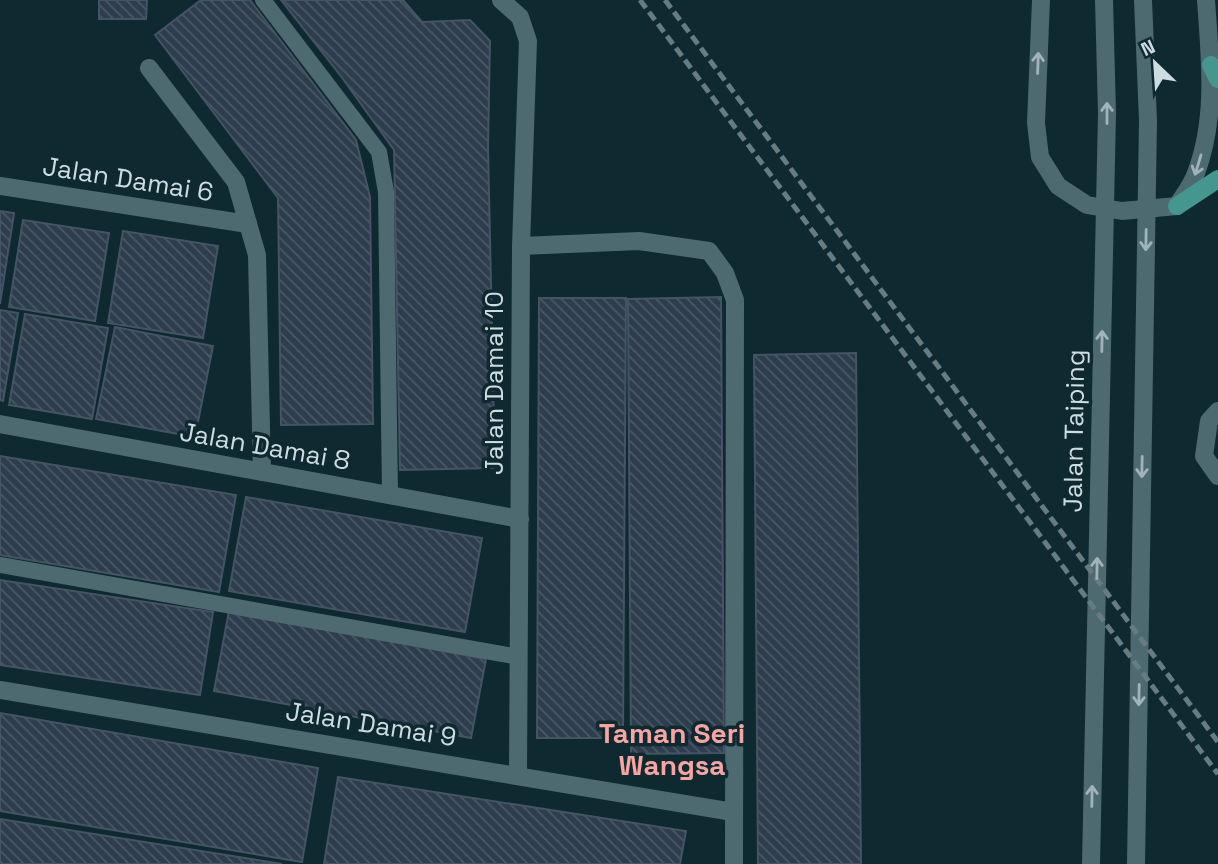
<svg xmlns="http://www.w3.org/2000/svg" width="1218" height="864" font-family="'Space Grotesk',sans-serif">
<defs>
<pattern id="building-back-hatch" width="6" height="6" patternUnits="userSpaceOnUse" patternTransform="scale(1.75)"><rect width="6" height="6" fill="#2d3d4d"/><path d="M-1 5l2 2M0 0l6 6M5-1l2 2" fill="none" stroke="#4a5866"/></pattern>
</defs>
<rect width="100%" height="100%" fill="#0e292f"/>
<g fill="url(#building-back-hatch)" stroke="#435465" stroke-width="2">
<polygon points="99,0 147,0 146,19 99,19"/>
<polygon points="201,0 250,0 356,140 370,197 373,424 281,425 278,198 155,35"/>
<polygon points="281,0 403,0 422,22 470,20 490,41 488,147 495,468 400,470 394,150 340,75"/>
<polygon points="0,211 14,213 0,304"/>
<polygon points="23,220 109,233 95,321 9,307"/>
<polygon points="123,231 218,246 203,338 108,323"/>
<polygon points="721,297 724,753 631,754 628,299"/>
<polygon points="539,298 626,298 623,738 537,738"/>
<polygon points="0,310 18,313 3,401 0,400"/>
<polygon points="25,314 108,328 92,419 9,405"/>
<polygon points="115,327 213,346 195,437 96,419"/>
<polygon points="856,353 861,864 758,864 754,355"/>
<polygon points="0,456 236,495 219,592 0,555"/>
<polygon points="246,497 482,538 465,632 229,591"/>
<polygon points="0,580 213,612 200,695 0,665"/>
<polygon points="229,611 486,659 471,738 214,691"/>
<polygon points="0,713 318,768 302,862 0,811"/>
<polygon points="338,777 686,831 680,864 324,864"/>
<polygon points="0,819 282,864 0,864"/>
</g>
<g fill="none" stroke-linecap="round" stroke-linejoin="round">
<g stroke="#4e6a71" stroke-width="16">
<polyline points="263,0 379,152 386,192 390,495"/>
<polyline points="0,565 519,657"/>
</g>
<g stroke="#4e6a71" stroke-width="18">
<polyline points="501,0 520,17 528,41 521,246 518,775"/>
<polyline points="149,68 236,182 257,255 262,472"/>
<polyline points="0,186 248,224"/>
<polyline points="521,246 639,241 709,251 725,273 735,300 734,864"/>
<polyline points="1218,411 1209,421 1204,456 1218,476"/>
<polyline points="0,424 520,519"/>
<polyline points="0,690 733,812"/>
</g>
<g stroke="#4e6a71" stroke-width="18">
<path d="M 1041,0 L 1036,123 L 1040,157 L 1058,186 L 1087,205 L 1122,211 L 1177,206 C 1183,196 1192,185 1196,173 C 1217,118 1210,58 1206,0"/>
<polyline points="1091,864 1107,113 1104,0"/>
<polyline points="1136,864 1148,121 1143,0"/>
</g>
<g stroke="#469690" stroke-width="18">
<polyline points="1211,65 1218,79"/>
<polyline points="1177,206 1218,179"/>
</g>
<g stroke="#667c81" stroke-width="5" stroke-dasharray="10 5" stroke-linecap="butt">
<polyline points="640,0 1218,774"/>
<polyline points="665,0 1218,742"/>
</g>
</g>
<defs><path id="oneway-shaft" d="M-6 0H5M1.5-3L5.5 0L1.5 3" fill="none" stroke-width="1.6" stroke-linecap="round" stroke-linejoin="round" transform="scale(1.75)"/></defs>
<g stroke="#a1b4ba">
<use href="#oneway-shaft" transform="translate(1038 63) rotate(-88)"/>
<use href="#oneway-shaft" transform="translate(1107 113) rotate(-90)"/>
<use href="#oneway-shaft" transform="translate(1198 165) rotate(107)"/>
<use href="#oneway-shaft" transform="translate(1146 240) rotate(91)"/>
<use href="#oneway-shaft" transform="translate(1102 341) rotate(-89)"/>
<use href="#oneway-shaft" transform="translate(1142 467) rotate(91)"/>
<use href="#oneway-shaft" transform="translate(1097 568) rotate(-89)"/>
<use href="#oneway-shaft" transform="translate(1139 695) rotate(91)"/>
<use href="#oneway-shaft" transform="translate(1092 796) rotate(-89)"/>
</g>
<g text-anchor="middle" stroke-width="7" stroke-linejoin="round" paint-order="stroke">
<g font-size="26" fill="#cddce1" stroke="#0e292f">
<text transform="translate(128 179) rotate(9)" y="9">Jalan Damai 6</text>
<text transform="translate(494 383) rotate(-90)" y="9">Jalan Damai 10</text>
<text transform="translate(1074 431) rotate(-89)" y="9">Jalan Taiping</text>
<text transform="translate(265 446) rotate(10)" y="9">Jalan Damai 8</text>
<text transform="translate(371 724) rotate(9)" y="9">Jalan Damai 9</text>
</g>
<g font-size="28" font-weight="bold" fill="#f8a4a2" stroke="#0e292f">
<text x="672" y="743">Taman Seri<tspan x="672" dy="32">Wangsa</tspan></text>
</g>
</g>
<g transform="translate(1155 63) rotate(335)" stroke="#0e292f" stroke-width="5" paint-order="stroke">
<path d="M0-5L12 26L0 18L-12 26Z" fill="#cddce1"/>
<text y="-10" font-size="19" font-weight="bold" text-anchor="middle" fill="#cddce1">N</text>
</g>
</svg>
